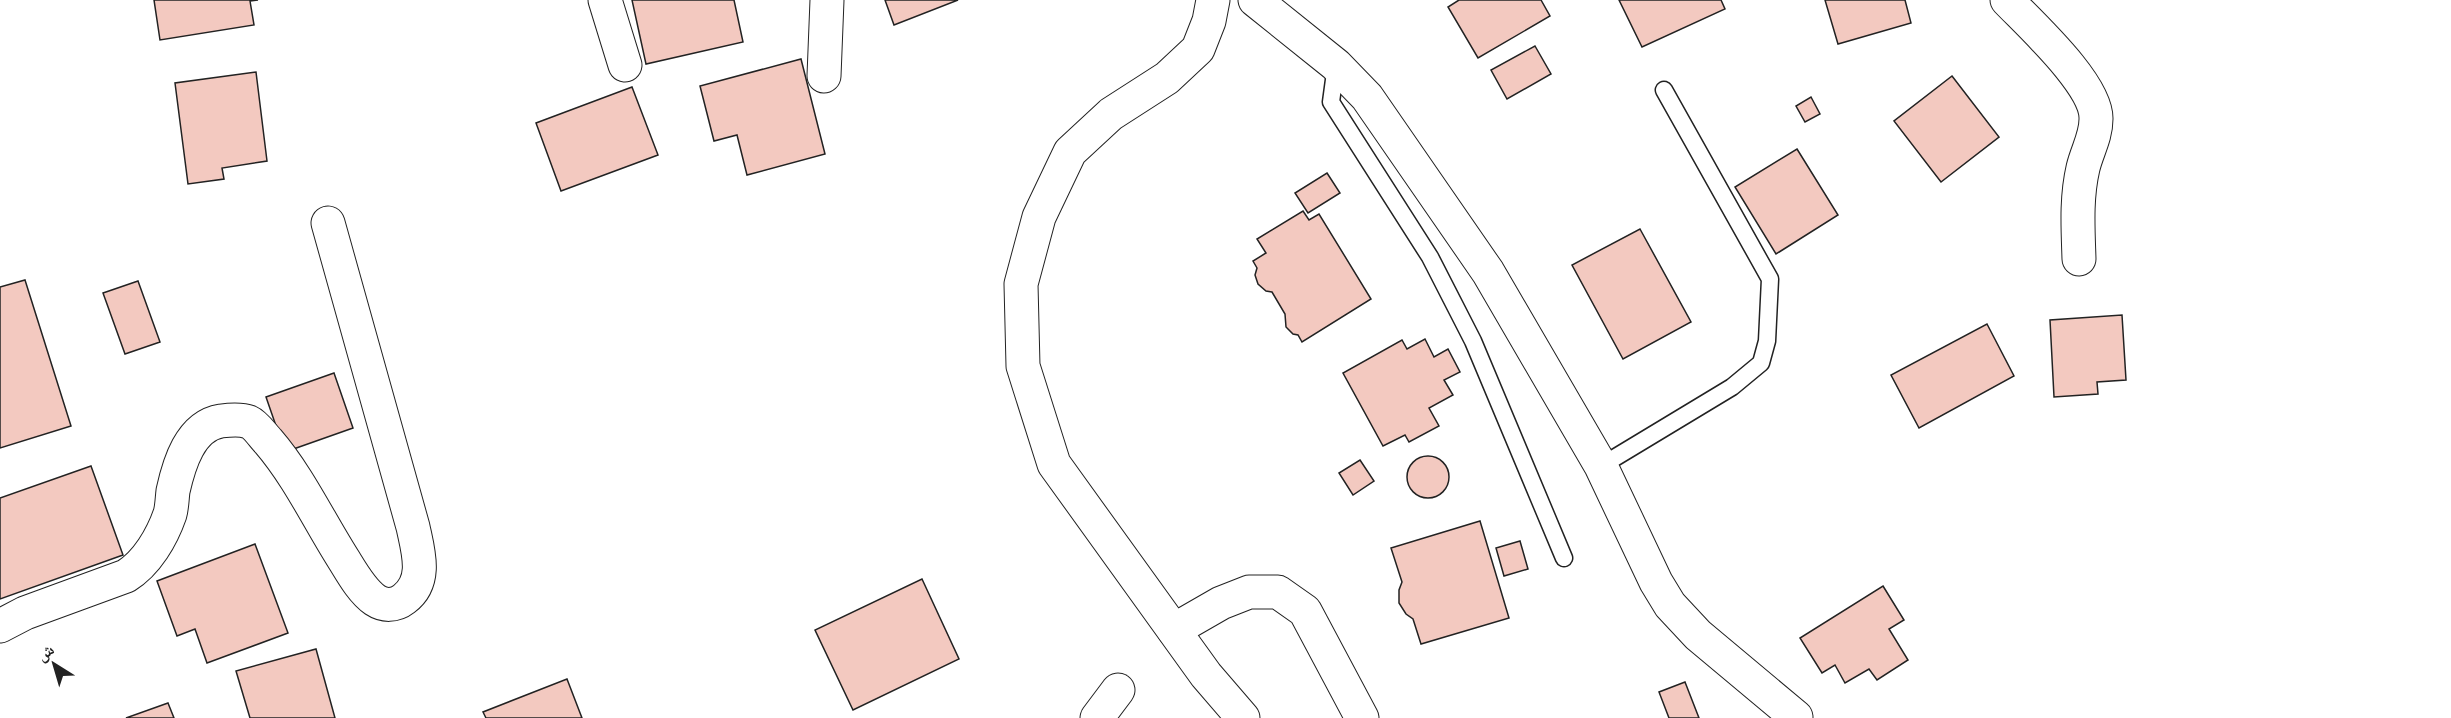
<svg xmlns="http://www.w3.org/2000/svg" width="2451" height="718" font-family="'Noto Sans','Noto Naskh Arabic',sans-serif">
<rect width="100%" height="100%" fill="#fff"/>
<g fill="#f3c9c0" stroke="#222" stroke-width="1.5">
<polygon points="154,0 258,0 250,1 254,25 160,40"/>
<polygon points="632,0 734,0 743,42 646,64"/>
<polygon points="885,0 958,0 894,25"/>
<polygon points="1459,0 1541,0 1550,16 1478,58 1448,7"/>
<polygon points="1619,0 1721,0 1725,9 1642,47"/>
<polygon points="1825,0 1905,0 1911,23 1838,44"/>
<polygon points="1535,46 1551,74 1507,99 1491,70"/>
<polygon points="801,59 825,154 747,175 737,135 714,141 700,86"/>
<polygon points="256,72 267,161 222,168 224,179 188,184 175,83"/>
<polygon points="1952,76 1999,137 1941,182 1894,121"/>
<polygon points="632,87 658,155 561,191 536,123"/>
<polygon points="1811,97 1820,114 1805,122 1796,106"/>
<polygon points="1797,149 1838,215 1776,254 1735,187"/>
<polygon points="1327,173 1340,193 1308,213 1295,193"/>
<polygon points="1303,211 1309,220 1319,214 1371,299 1302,342 1298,335 1293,334 1286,327 1285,314 1272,292 1266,291 1258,284 1255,275 1257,268 1253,261 1266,253 1257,239"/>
<polygon points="1640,229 1691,322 1623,359 1572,265"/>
<polygon points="25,280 71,426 0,448 0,287"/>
<polygon points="138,281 160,342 125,354 103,293"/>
<polygon points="2122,315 2126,380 2097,382 2098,394 2054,397 2050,320"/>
<polygon points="1987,324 2014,376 1919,428 1891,375"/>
<polygon points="1425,339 1434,357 1448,349 1460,372 1444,380 1453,395 1429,408 1439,426 1409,442 1405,435 1383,446 1343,373 1402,340 1407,349"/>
<polygon points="334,373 353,428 285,452 266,397"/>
<circle cx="1428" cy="477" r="21"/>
<polygon points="1360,460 1374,481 1353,495 1339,473"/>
<polygon points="91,466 123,555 0,599 0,498"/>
<polygon points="1480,521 1509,618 1421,644 1413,619 1406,614 1399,603 1399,590 1402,582 1391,548"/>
<polygon points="1520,541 1528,569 1504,576 1496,548"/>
<polygon points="255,544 288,633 207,663 195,629 177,636 157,581"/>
<polygon points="922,579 959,659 853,710 815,630"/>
<polygon points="1883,586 1904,620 1889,629 1908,660 1877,680 1869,669 1845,683 1835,665 1822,673 1800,638"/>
<polygon points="316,649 335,718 250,718 236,671"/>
<polygon points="567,679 582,718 486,718 483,712"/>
<polygon points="1685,682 1699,718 1669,718 1659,692"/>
<polygon points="168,703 174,718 126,718"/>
</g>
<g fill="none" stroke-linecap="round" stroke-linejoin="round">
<defs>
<g id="lane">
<polyline points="1336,65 1331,102 1430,257 1473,341 1564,558"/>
<polyline points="1601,466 1732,387 1761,363 1767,341 1770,279 1664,90"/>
</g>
<g id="street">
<polyline points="605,0 625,65"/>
<polyline points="1213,0 1209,21 1198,49 1167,78 1111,114 1070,152 1039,217 1021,284 1023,366 1054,464 1206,675 1243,718"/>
<polyline points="1255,0 1336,65 1367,97 1488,272 1601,466 1656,582 1670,605 1698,635 1796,717"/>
<path d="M 2007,0 C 2031,25 2097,85 2096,119 C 2096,137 2087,151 2083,168 C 2076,198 2078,228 2079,259"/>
<polyline points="824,76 827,0"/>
<path d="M 0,626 L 25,613 L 126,576 C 147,563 162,537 170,514 C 172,507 172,499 173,491 C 179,464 190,426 221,421 C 229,420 241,419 249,422 C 256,425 263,436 268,441 C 299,477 319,521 344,560 C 352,573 362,591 375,600 C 384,606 395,606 404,599 C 428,581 418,551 413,527 L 328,223"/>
<polyline points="1174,630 1221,603 1249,592 1278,592 1305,611 1362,718"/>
<polyline points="1097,718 1118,690"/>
</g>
</defs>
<use href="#lane" stroke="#222" stroke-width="19"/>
<use href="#street" stroke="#222" stroke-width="35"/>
<use href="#lane" stroke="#fff" stroke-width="16"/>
<use href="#street" stroke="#fff" stroke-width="33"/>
</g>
<g transform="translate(54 664) rotate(323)" stroke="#ffffff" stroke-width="4.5" paint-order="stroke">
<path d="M0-4.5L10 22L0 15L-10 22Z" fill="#222222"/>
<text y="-9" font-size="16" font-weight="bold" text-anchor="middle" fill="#222222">ش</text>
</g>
</svg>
